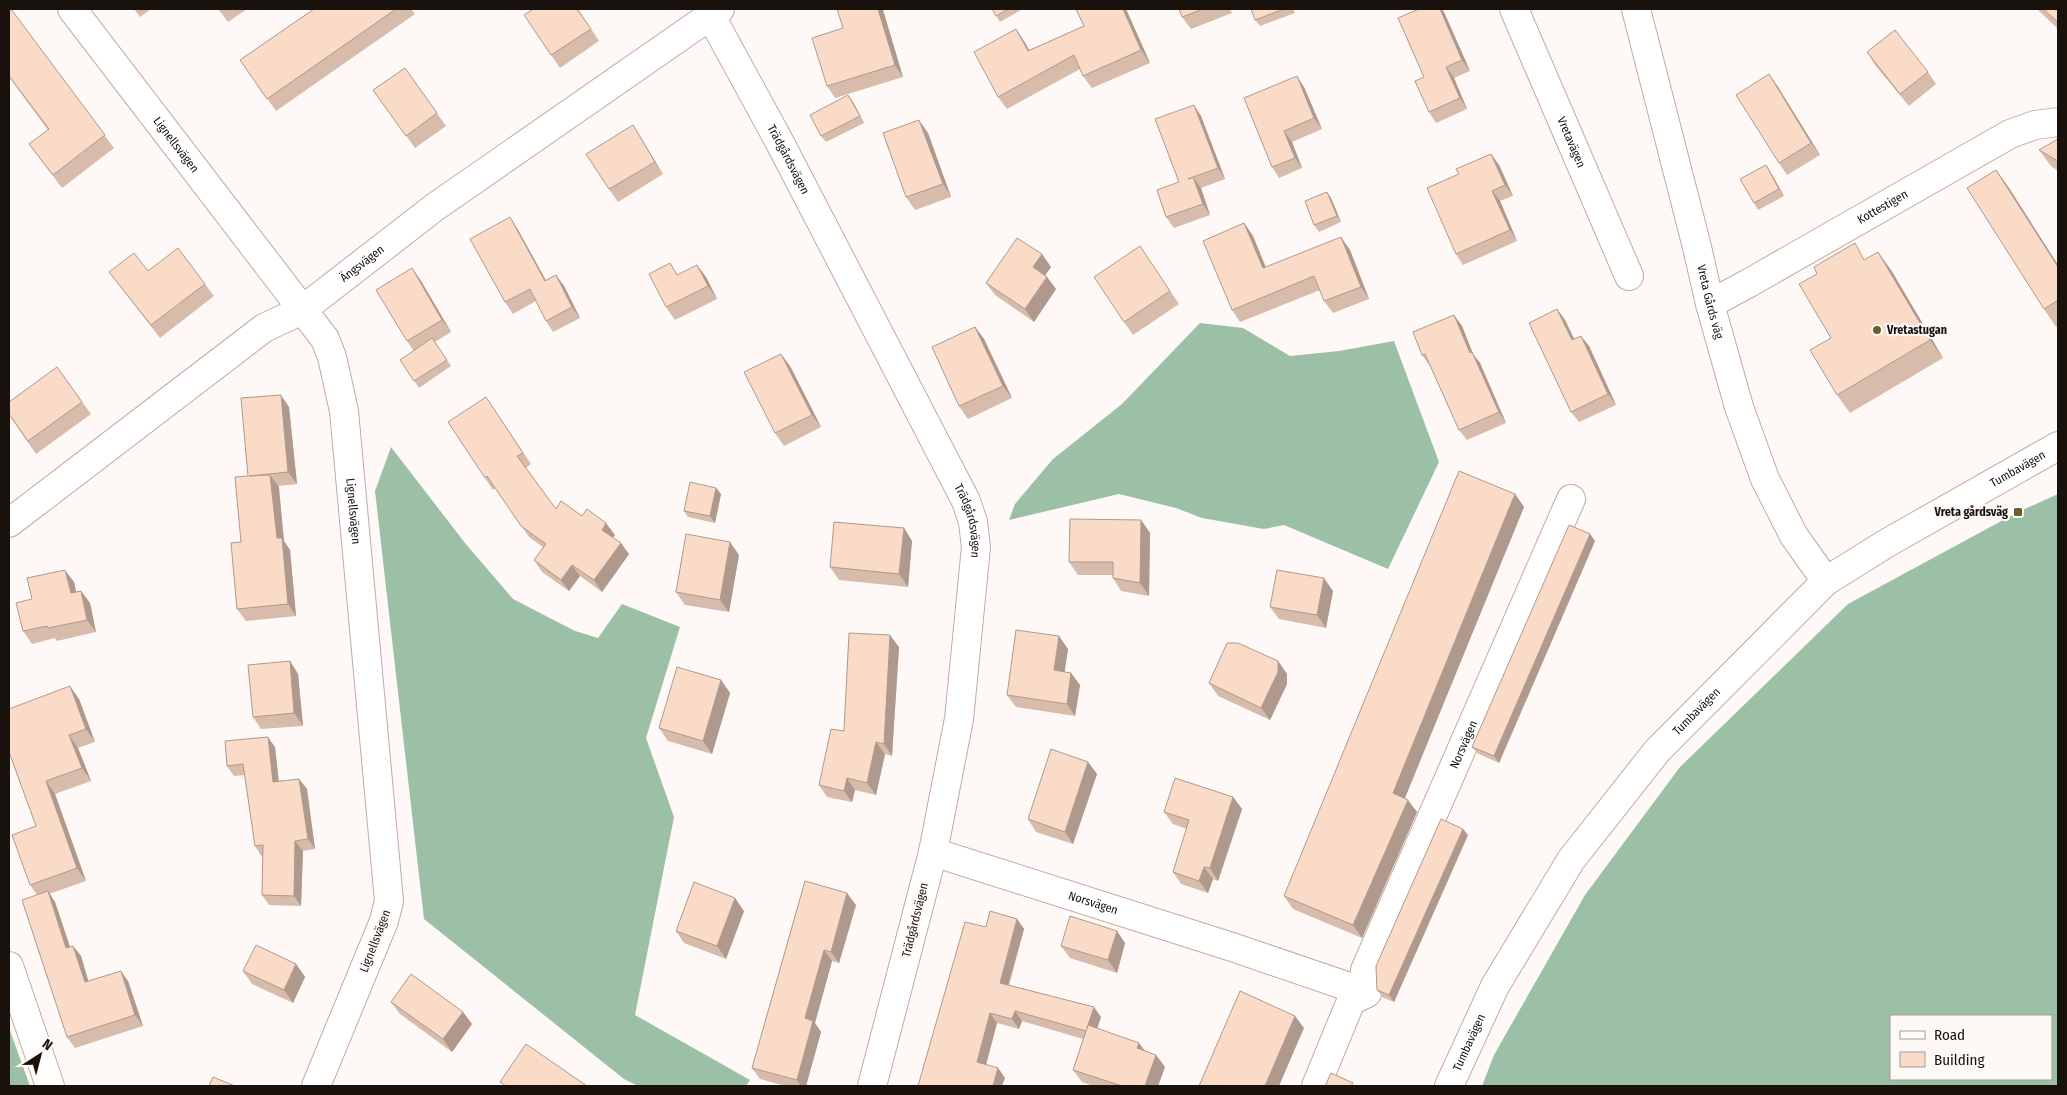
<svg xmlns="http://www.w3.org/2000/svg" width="2067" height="1095" font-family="'Fira Sans Condensed',sans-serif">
<rect width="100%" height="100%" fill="#fef9f6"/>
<g fill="#9cc0a5" fill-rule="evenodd">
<polygon points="1200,323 1243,328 1290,356 1339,351 1394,341 1439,462 1388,569 1284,525 1264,529 1202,518 1176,508 1119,494 1009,520 1015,504 1053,459 1122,404"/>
<polygon points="391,447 465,543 513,599 575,631 598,638 622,604 680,627 646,738 674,817 635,1015 750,1080 746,1086 638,1086 624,1079 424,919 375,491"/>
<path d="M 2058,494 L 2058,1086 L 1482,1086 L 1494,1055 L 1585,895 L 1680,767 L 1848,604 L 2018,512 ZM 1891,1016 L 2051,1016 L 2051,1079 L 1891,1079 Z"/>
<polygon points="9,1028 30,1086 9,1086"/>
</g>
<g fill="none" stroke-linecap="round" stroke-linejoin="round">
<defs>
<g id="minor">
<path id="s1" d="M 72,9 L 325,339 L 332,357 L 344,411 L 389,901 L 384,921 L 316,1086"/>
<path id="s2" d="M 707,9 L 779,141 L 966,501 L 973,522 L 976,547 L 959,719 L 933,852 L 872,1086"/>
<path id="s3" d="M 1514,9 L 1629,276"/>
<path id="s4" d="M 1636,9 L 1697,247 L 1710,304 L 1739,407 L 1765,479 L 1794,536 L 1826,581"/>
<path id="s5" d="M 1710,304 L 1749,283 L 2010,134 L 2035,125 L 2058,122"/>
<path id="s6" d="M 9,523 L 264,328 L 302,310 L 435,207 L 720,9"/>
<path id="s7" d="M 933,852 L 1232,947 L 1367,993"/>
<polyline points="9,966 50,1086"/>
<path id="s8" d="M 1316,1086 L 1351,1001 L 1367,993 L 1365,970 L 1571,499"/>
</g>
<g id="secondary">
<path id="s9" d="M 1449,1086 L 1495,986 L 1571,860 L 1657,751 L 1826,581 L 1887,543 L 2058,446"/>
</g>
</defs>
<use href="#minor" stroke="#c2ab9e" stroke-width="30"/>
<use href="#secondary" stroke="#c2ab9e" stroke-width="30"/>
<use href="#minor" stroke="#fff" stroke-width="28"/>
<use href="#secondary" stroke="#fff" stroke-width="28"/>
</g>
<g fill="#d7bcac">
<polygon points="9,9 114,148 62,188 29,144 48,130 9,77"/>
<polygon points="134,9 151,9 140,17"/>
<polygon points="218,9 247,9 228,22"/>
<polygon points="314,9 411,9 415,14 276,111 240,60"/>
<polygon points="578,9 599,41 560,68 551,55"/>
<polygon points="992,9 1020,9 1021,10 1000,22"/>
<polygon points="1076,9 1126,9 1150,63 1092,88 1083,76 1080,69 1007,109 998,97 1024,41 1029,50 1084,26"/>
<polygon points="1179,9 1230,9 1232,13 1191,29 1182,17"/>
<polygon points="1251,9 1293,9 1295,13 1260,26 1255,20"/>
<polygon points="2037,9 2058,9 2058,29"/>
<polygon points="883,10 903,77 835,98 827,86 843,28"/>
<polygon points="1444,12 1470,71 1454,78 1467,109 1436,123 1429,112 1424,77"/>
<polygon points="1867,52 1928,72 1936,84 1909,106 1875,65"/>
<polygon points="405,68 446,126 415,148 373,90"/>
<polygon points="1769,74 1778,87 1820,155 1787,175 1779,163"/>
<polygon points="1304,87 1322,129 1292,142 1302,168 1279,178 1272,167 1244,98"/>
<polygon points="848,95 853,102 864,123 826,142 821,136"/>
<polygon points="1201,116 1225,179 1201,188 1210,215 1174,228 1166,217 1179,182"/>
<polygon points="633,125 641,138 663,174 618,202 609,189"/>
<polygon points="928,133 951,197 915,210 906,197"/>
<polygon points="2058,139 2058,171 2051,166 2039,150"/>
<polygon points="1491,154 1499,165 1513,196 1500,201 1517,241 1463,265 1456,254 1459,174"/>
<polygon points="1766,165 1784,196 1758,210 1754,203"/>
<polygon points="1996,170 2009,188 2058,265 2058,326 2056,327 2044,309"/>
<polygon points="1331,198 1341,222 1319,232 1314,225"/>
<polygon points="1244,223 1253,236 1266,267 1350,250 1369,299 1333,313 1324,301 1320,290 1240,322 1232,310"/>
<polygon points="517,228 546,280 556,275 564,286 580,318 553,332 546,321 536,301 513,314 505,302"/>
<polygon points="1140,246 1179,304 1133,335 1124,322"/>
<polygon points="1866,259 1891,270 1943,358 1850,413 1837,395"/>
<polygon points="1051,267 1045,275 1056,289 1034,322 995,295 986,283"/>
<polygon points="412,268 421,281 451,332 435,342 451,366 419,388 400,360 414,351 407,341"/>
<polygon points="148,271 205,284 214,296 160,338 109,272"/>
<polygon points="678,274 706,277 717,299 675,320 666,307"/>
<polygon points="1557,309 1565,320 1574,339 1589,346 1616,405 1579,422 1571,412"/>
<polygon points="1462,326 1473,354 1480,363 1506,423 1467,440 1459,430 1430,366 1422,355"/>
<polygon points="975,327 984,339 1012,398 968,419 959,406"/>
<polygon points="790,366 821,427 784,446 775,433"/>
<polygon points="57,367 91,414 36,454 9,415"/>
<polygon points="486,397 531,464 526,468 556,509 582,516 615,535 613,537 629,554 602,592 580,576 569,591 542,572 534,560 543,547 529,537 495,488 493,490 485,478"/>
<polygon points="289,407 297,484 278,486 284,541 290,550 296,616 246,621 237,609 241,542"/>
<polygon points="716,488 721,494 715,523 688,517 684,511"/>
<polygon points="1515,494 1524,507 1405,798 1417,812 1362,938 1293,909 1284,896"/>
<polygon points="1141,520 1150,533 1149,596 1121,591 1113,578 1113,575 1078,575 1069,562"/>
<polygon points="904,528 912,541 908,587 839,580 830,567"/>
<polygon points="1590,534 1595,541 1499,763 1477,753 1472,747"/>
<polygon points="739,555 729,612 685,605 676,592"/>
<polygon points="74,582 76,592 81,591 90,603 96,632 57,641 55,638 32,644 23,631 32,599"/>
<polygon points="1333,591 1326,628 1279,619 1270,607"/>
<polygon points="899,647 892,756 885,754 876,795 855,790 852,802 827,797 819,785 844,731"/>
<polygon points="1068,649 1064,672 1071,673 1080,685 1075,716 1016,707 1007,695"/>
<polygon points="290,661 298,674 303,726 261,729 253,717"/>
<polygon points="1278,661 1287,674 1287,684 1270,720 1218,696 1209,683"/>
<polygon points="721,680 730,693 712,754 668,741 659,728"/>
<polygon points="79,699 95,742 78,748 91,781 55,794 86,881 49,894 55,902 70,947 73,946 81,956 88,981 128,981 143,1026 75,1048 67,1037 37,895 30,885 36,826 9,752"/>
<polygon points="275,747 279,782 299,779 307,789 315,849 303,851 301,906 269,905 262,895 263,857 262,857 255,846 245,775 234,776 227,766"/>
<polygon points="1088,762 1097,774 1073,844 1036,832 1028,819"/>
<polygon points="1233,797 1242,809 1218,881 1213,879 1208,893 1181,884 1173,872 1187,829 1173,824 1164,812"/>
<polygon points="1468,835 1394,1002 1382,997 1377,990"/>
<polygon points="805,881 856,905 839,963 832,961 815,1023 821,1032 806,1086 785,1086 760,1079 752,1068"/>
<polygon points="744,911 726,959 684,943 676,931"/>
<polygon points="1017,919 1024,929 1009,986 1101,1017 1097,1028 1145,1051 1156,1055 1165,1067 1158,1086 1093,1086 1082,1082 1073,1070 1083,1039 1022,1021 1019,1029 997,1023 986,1065 998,1068 1005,1078 918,1086 986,927"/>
<polygon points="1125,943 1117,973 1070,958 1061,946"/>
<polygon points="296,964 305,977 293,1003 252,984 243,971"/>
<polygon points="391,1002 463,1012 472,1024 452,1052 400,1014"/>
</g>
<g fill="#af998c">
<polygon points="878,9 882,9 883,10 903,77 895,65"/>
<polygon points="1123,9 1126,9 1150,63 1141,50"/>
<polygon points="1440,9 1442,9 1444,12 1470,71 1462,60"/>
<polygon points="1016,29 1024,41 1036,63 1028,51"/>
<polygon points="1446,67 1454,78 1467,109 1460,98"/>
<polygon points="1769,74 1778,87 1820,155 1811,143"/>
<polygon points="1297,76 1304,87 1322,129 1314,118"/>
<polygon points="848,95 853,102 864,123"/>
<polygon points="1194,105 1201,116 1225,179 1218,168"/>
<polygon points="919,120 928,133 951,197 943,184"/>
<polygon points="633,125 641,138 663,174 655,162"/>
<polygon points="1284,131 1292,142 1302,168 1295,158"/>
<polygon points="1491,154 1499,165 1513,196 1505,185"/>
<polygon points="1766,165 1770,171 1784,196 1779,189"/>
<polygon points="1996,170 2009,188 2058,265 2058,267"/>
<polygon points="1193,177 1201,188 1210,215 1203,204"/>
<polygon points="1492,191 1500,201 1517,241 1510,230"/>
<polygon points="1327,192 1331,198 1341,222 1337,216"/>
<polygon points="510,217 517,228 552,292 545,281"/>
<polygon points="1244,223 1253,236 1271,281 1263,268"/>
<polygon points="1341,237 1350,250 1369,299 1361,287"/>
<polygon points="1878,252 1891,270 1943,358 1930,340"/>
<polygon points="1042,254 1051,267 1042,280 1033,267"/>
<polygon points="697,265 706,277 717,299 708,286"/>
<polygon points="412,268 421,281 451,332 442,320"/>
<polygon points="556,275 564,286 580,318 572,307"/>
<polygon points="1047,277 1056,289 1034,322 1025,309"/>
<polygon points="1557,309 1565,320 1580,351 1572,340"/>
<polygon points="1454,315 1462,326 1473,354 1480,363 1506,423 1499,412 1470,353"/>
<polygon points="975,327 984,339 1012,398 1003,386"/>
<polygon points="1581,336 1589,346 1616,405 1608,394"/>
<polygon points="781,354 790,366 821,427 812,415"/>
<polygon points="281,395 289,407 297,484 288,472"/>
<polygon points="270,475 279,487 284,541 290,550 296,616 288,604 277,538"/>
<polygon points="716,488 721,494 715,523 710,516"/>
<polygon points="1515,494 1524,507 1402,805 1393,793"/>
<polygon points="1141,520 1150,533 1149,596 1140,583"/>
<polygon points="606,523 615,535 610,541 602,530"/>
<polygon points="904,528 912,541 908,587 899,574"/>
<polygon points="1590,534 1595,541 1499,763 1494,756"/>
<polygon points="730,542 739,555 729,612 720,600"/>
<polygon points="621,543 629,554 602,592 594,580"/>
<polygon points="572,565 580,576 569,591 561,580"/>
<polygon points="65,570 74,582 79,606 71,593"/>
<polygon points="1324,578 1333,591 1326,628 1317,615"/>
<polygon points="81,591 90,603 96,632 87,620"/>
<polygon points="890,635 899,647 892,756 884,744"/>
<polygon points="1059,636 1068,649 1063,683 1054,670"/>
<polygon points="290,661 298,674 303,726 294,713"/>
<polygon points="1278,661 1287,674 1287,684 1270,720 1261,708"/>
<polygon points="1071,673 1080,685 1075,716 1067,704"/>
<polygon points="721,680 730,693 712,754 703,741"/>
<polygon points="70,686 79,699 95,742 86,729"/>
<polygon points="69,735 78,748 91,781 82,768"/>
<polygon points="268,737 275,747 280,793 273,782"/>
<polygon points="876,742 885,754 876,795 867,783"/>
<polygon points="1088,762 1097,774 1073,844 1065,832"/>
<polygon points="847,778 855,790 852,802 844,791"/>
<polygon points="299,779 307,789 315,849 308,839"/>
<polygon points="46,781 55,794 86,881 77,868"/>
<polygon points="1233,797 1242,809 1218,881 1210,868"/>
<polygon points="1408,800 1417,812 1362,938 1353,925"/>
<polygon points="1463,829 1468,835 1394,1002 1389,995"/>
<polygon points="295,841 303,851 301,906 294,896"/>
<polygon points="1204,867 1213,879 1208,893 1199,881"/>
<polygon points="48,891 55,902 74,959 66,948"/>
<polygon points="847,893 856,905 839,963 831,952"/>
<polygon points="735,898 744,911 726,959 717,946"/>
<polygon points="1017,919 1024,929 1006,993 1000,983"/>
<polygon points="1117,931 1125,943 1117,973 1108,960"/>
<polygon points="73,946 81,956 92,993 85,982"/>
<polygon points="824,950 832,961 815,1023 821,1032 806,1086 801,1086 797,1080 805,1018"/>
<polygon points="296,964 305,977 293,1003 284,990"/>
<polygon points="121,971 128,981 143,1026 135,1015"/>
<polygon points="1094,1007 1101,1017 1093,1042 1086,1032"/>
<polygon points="1015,1011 1022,1021 1019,1029 1012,1019"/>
<polygon points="463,1012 472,1024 452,1052 443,1039"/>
<polygon points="990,1013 997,1023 984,1072 977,1062"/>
<polygon points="1295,1016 1304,1028 1279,1086 1265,1086"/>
<polygon points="1139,1043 1148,1055 1137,1048"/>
<polygon points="1156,1055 1165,1067 1158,1086 1145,1086"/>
<polygon points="998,1068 1005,1078 1002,1086 993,1086"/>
</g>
<g fill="#fadbc8" stroke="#af998c">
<polygon points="9,9 11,9 105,135 53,175 29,144 49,129 9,76"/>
<polygon points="314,9 396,9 267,99 240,60"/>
<polygon points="533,9 577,9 591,29 551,55 524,15"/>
<polygon points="837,9 878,9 895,65 827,86 812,38 843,28"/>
<polygon points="992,9 1008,9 996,16"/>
<polygon points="1076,9 1123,9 1141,50 1083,76 1074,55 998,97 974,52 1016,29 1028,51 1084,26"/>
<polygon points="1179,9 1203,9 1182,17"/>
<polygon points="1251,9 1284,9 1255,20"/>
<polygon points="1419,9 1440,9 1462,60 1446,67 1460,98 1429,112 1415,81 1424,77 1398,18"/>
<polygon points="2043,9 2058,9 2058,22"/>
<polygon points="1895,30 1928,72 1900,94 1867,52"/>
<polygon points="405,68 437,113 406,136 373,90"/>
<polygon points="1769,74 1811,143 1779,163 1736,95"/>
<polygon points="1297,76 1314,118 1284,131 1295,158 1272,167 1244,98"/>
<polygon points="848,95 860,116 821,136 810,115"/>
<polygon points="1194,105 1218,168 1188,179 1193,177 1203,204 1166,217 1157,190 1179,182 1155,119"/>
<polygon points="919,120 943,184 906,197 883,133"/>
<polygon points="633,125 655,162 609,189 586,154"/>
<polygon points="2058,139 2058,161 2039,150"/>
<polygon points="1491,154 1505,185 1492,191 1510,230 1456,254 1427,188 1459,174 1456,169"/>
<polygon points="1766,165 1779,189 1754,203 1740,179"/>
<polygon points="1996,170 2058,267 2058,300 2044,309 1967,188"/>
<polygon points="1327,192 1337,216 1314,225 1305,201"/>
<polygon points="510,217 545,281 556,275 572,307 546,321 530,289 505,302 470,239"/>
<polygon points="1244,223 1263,268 1341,237 1361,287 1324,301 1314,276 1232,310 1203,241"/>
<polygon points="1017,238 1042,254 1033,267 1047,277 1025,309 986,283"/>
<polygon points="1855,243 1864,260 1878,252 1930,340 1837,395 1810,350 1831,338 1799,284 1817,274 1814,267"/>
<polygon points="1140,246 1170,291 1124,322 1094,277"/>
<polygon points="178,248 205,284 151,325 109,272 134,253 148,271"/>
<polygon points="670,263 677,275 697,265 708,286 666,307 649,274"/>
<polygon points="412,268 442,320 407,341 376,290"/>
<polygon points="1557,309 1572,340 1581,336 1608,394 1571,412 1529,323"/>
<polygon points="1454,315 1470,353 1472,352 1499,412 1459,430 1425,354 1422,355 1413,332"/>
<polygon points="975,327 1003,386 959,406 932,347"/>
<polygon points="432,338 447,360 414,381 400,360"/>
<polygon points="781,354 812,415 775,433 744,372"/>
<polygon points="57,367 82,402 28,441 9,414 9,402"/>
<polygon points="281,395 288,472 249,476 270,475 277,538 282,538 288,604 237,609 231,543 241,542 235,477 248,476 241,398"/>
<polygon points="486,397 523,453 517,456 556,509 561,501 582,516 587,509 606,523 602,530 621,543 594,580 572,565 561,580 534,560 546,544 521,526 487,476 485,478 448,422"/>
<polygon points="1459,471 1515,494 1393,793 1408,800 1353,925 1284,896"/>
<polygon points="690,482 716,488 710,516 684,511"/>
<polygon points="1070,519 1141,520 1140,583 1113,578 1113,562 1069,562"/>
<polygon points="834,522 904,528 899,574 830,567"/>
<polygon points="1569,525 1590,534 1494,756 1472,747"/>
<polygon points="686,534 730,542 720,600 676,592"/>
<polygon points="65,570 71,593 81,591 87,620 48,628 47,626 23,631 16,603 32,599 27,578"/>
<polygon points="1277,570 1324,578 1317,615 1270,607"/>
<polygon points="1016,630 1059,636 1054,670 1071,673 1067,704 1007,695"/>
<polygon points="849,633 890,635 884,744 876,742 867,783 847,778 844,791 819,785 831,729 844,731"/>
<polygon points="1227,643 1238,643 1278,661 1278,672 1261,708 1209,683"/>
<polygon points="290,661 294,713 253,717 248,665"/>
<polygon points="677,667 721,680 703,741 659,728"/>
<polygon points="70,686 86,729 69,735 82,768 46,781 77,868 30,885 12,835 36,826 9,752 9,709"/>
<polygon points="268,737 273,782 299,779 308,839 295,841 294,896 262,895 263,845 255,846 243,764 227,766 225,741"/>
<polygon points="1051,749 1088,762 1065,832 1028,819"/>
<polygon points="1175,778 1233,797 1210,868 1204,867 1199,881 1173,872 1189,820 1164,812"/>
<polygon points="1441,819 1463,829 1389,995 1377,990 1376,966"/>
<polygon points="805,881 847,893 831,952 824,950 805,1018 813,1021 797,1080 752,1068"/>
<polygon points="694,882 735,898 717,946 676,931"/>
<polygon points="48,891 66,948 73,946 85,982 121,971 135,1015 67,1037 22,900"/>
<polygon points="990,911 1017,919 1000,983 1094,1007 1086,1031 1015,1011 1012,1019 990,1013 977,1062 998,1068 993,1086 918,1086 965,922 986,927"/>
<polygon points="1070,916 1117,931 1108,960 1061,946"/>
<polygon points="256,945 296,964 284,990 243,971"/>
<polygon points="411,974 463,1012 443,1039 391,1002"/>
<polygon points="1240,991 1295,1016 1265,1086 1199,1086"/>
<polygon points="1088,1025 1139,1043 1137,1048 1156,1055 1145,1086 1122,1086 1073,1070"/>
<polygon points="526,1044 587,1086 506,1086 500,1082"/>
<polygon points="1331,1073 1353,1083 1351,1086 1325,1086"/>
<polygon points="213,1077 235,1086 209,1086"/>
</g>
<g fill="#695f2c" stroke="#fef9f6" stroke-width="2">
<circle cx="1877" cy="330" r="5"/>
<rect x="2013" y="507" width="10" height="10" rx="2.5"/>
</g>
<g text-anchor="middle" stroke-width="4.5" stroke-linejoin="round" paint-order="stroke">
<g font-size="12" fill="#19110c" stroke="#fef9f6">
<text dy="4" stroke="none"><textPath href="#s3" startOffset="145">Vretavägen</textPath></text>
<text dy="4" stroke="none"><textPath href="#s1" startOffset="171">Lignellsvägen</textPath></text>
<text dy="4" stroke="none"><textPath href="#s2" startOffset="171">Trädgårdsvägen</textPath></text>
<text dy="4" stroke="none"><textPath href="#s5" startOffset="198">Kottestigen</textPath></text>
<text dy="4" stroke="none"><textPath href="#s6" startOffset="439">Ängsvägen</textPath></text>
<text dy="4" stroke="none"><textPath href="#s4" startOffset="302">Vreta Gårds väg</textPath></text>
<text dy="4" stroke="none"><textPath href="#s9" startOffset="858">Tumbavägen</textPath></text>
<text dy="4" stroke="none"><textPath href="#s1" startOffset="591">Lignellsvägen</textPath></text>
<text dy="4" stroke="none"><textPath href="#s2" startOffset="576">Trädgårdsvägen</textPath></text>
<text dy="4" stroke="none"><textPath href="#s9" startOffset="452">Tumbavägen</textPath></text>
<text dy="4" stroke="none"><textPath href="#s8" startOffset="379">Norsvägen</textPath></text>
<text dy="4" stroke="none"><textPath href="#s7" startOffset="168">Norsvägen</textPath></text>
<text transform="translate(915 920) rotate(-76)" y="4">Trädgårdsvägen</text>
<text transform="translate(375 941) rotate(-69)" y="4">Lignellsvägen</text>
<text dy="4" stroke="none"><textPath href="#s9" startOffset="48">Tumbavägen</textPath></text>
</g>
<g font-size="12" font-weight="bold" fill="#19110c" stroke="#fef9f6" text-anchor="start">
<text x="1887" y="334">Vretastugan</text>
<text x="2008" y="516" text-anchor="end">Vreta gårdsväg</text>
</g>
</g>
<rect width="2067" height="1095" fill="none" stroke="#19110c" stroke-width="20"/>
<rect x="1890" y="1015" width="162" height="65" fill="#fef9f6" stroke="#a29c98"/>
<rect x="1900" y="1031" width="25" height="8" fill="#ffffff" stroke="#a29c98"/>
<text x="1934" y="1040" font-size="15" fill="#19110c">Road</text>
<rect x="1900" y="1052" width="25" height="15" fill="#fadbc8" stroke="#a29c98"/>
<text x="1934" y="1065" font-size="15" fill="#19110c">Building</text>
<g transform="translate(40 1055) rotate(36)" stroke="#fef9f6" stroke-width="4" paint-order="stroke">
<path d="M0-4L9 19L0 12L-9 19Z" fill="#19110c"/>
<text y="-8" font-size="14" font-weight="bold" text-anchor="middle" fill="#19110c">N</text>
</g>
</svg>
